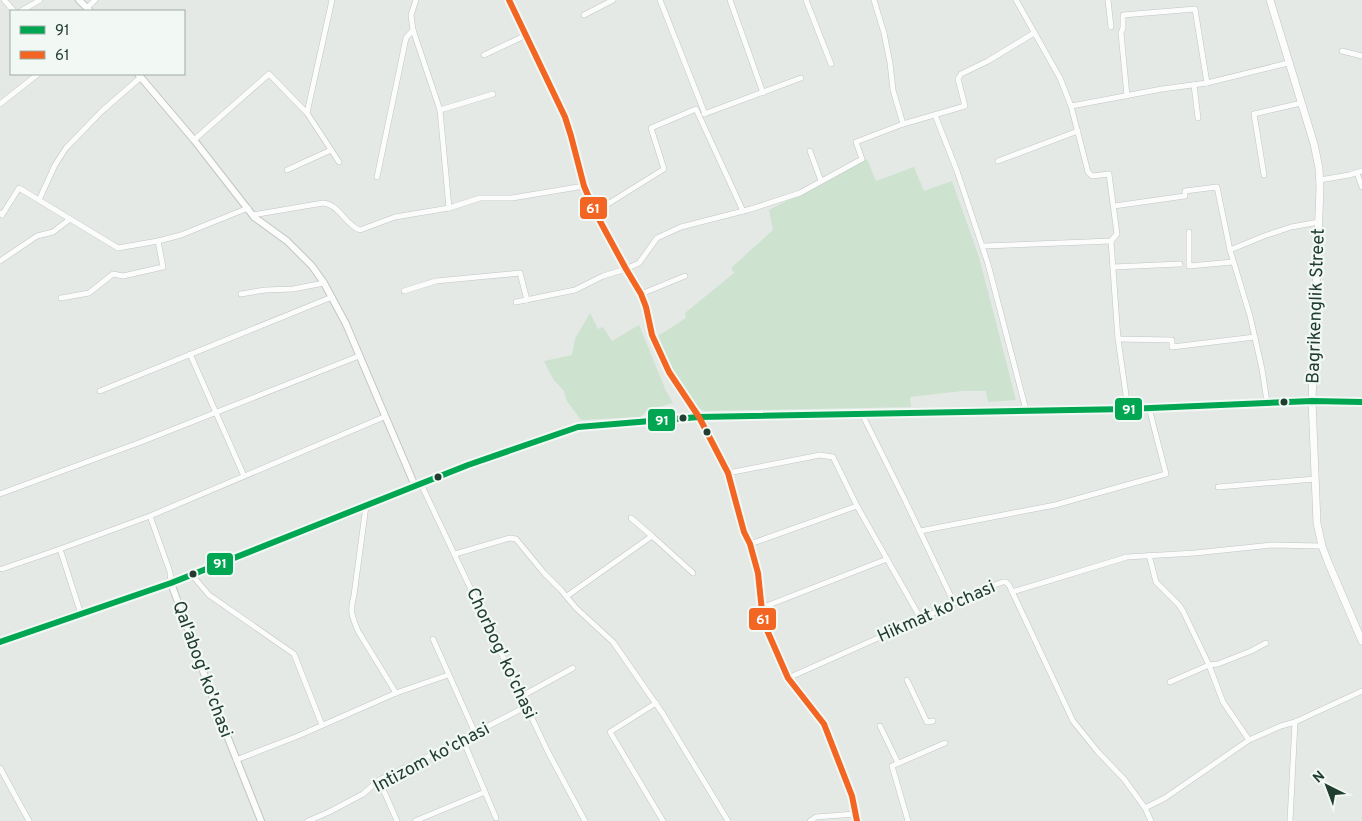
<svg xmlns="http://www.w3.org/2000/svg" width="1362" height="821" font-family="Overpass,sans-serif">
<rect width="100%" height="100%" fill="#e4e9e6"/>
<g fill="#cde2cf">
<polygon points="867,159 876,181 914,167 924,191 952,181 979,257 1016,400 988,402 986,391 962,391 910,397 911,407 705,411 696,407 681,387 672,372 658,336 686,318 685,313 734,273 731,268 773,230 769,210"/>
<polygon points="590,313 598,329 603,327 612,341 639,325 666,391 673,403 648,410 640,417 581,420 567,401 564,391 553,379 544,361 572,355 575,339"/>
</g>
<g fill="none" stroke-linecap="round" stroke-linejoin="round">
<defs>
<g id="minor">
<polyline points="4,0 14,11"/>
<polyline points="416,0 411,15 413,30 440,110 449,208"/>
<polyline points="509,0 565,117 571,136 584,186 595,212 626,269 641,294 646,307 652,335 669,372 699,417 728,473 738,510 744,532 750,544 758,573 763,621 788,678 824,724 852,796 857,821"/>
<polyline points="660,0 705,114"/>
<polyline points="730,0 763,93"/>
<polyline points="806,0 831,64"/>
<polyline points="874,0 884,33 890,63 893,90 903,124"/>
<polyline points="1108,0 1111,27"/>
<polyline points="87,8 95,0"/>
<polyline points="21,11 40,0"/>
<polyline points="584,15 613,0"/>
<polyline points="1342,51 1362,56"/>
<polyline points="484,55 520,38 525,34"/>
<polyline points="1194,85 1198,118"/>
<polyline points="1127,96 1121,33 1123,28 1123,15 1195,9 1207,83"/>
<polyline points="0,104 38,74"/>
<polyline points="1071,106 1162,89 1207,83 1288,63"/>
<polyline points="440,110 493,94"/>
<polyline points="307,113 339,162"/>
<polyline points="704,114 801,78"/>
<polyline points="935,115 957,171 988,264 1026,410"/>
<polyline points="194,140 269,74 307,113 332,0"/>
<polyline points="810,151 821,181"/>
<polyline points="998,161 1078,131"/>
<polyline points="287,170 331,150"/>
<polyline points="1357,173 1362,187"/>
<polyline points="1264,175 1254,114 1301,103"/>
<polyline points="377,177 406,38 413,30"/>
<polyline points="1320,180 1349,175 1362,171"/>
<polyline points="39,200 55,165 66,148 102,111 141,77"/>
<polyline points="1114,206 1185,196 1185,191 1217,187 1230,250 1250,316 1262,369 1267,402"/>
<polyline points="595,212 664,169 651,128 696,109 743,211"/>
<polyline points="0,213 2,215 19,188 118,248 158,241 181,235 248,208"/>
<path d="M 253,215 L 323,203 C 339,204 345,225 360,230 L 395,217 L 449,208 L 480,198 L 512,198 L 584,186"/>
<polyline points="1189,232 1189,266 1233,262"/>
<polyline points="1111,241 1118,339 1128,409"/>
<polyline points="983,246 1111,241 1117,234 1109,174 1092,176 1088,172 1071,106 1060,78 1016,0"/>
<polyline points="1230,250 1264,236 1291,227 1319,222"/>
<polyline points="0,261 37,236 53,232 70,219"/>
<polyline points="1113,267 1180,264"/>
<polyline points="404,291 436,281 520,273 527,300"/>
<polyline points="241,294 265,290 293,289 324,283"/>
<polyline points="641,294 685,276"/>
<polyline points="61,298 89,293 113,274 123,276 163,267 158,241"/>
<polyline points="516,302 575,290 603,276 626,269 639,263 657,238 681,227 751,209 800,193 862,159 856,142 903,124 965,106 958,79 961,74 988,61 1034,33"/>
<polyline points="1118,339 1172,340 1172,347 1255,337"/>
<polyline points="190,354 244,476"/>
<polyline points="100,391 332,297"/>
<polyline points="1312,401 1362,402"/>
<polyline points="862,414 904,498 954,603"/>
<polyline points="728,473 820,455 833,457 857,506 887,559"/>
<polyline points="421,484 548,752 585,821"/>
<polyline points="1218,487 1315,479"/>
<polyline points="0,494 141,442 359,356"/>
<path d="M 366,506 L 354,595 C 350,612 351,614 358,631 L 396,693"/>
<polyline points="150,516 170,572 171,583"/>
<polyline points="631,518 652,536"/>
<polyline points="920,531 1055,505 1166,474 1149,408"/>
<polyline points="750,544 857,506"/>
<polyline points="60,549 150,516 384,417"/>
<polyline points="455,554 510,538 516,539 544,573 561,590 576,608 613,642 663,714 728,821"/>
<polyline points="1149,555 1156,582 1179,605 1183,611 1209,665 1223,702 1249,740"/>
<polyline points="2,569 60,549 81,614"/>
<polyline points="192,575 209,595 294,654 322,725"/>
<polyline points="1012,592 1127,557 1195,553 1272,545 1322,546"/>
<polyline points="567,596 652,536 693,573"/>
<polyline points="761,608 887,559 921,619"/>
<polyline points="433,639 475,733"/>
<polyline points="788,678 921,619 983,589 1003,582 1006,582 1009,585 1073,721 1098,752 1124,779 1145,808 1151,821"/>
<polyline points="907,680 927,722 933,721"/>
<polyline points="1170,682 1209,665 1218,664 1251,651 1266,643"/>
<polyline points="522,696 573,668"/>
<polyline points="656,703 610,732 663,821"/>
<polyline points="880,726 898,763"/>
<polyline points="236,760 298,736 396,693 448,675"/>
<polyline points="0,768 29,821"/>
<polyline points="379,780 397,821"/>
<polyline points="485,792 496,818"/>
<polyline points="1145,808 1165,798 1249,740 1281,726 1295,722 1362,691"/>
<polyline points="308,821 329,812 363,794 379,780 463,740 475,733 527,706"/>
<polyline points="415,821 485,792 463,740"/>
<polyline points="810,821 816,817 855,814"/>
<polyline points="908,821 892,766 945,743"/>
<polyline points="1290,821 1295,722"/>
</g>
<g id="tertiary">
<polyline points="79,0 90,11"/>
<polyline points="138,74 194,140 254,217 287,241 312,266 324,283 346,324 415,486"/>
<polyline points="171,583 222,723 261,821"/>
</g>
<g id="secondary">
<polyline points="1270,0 1314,144 1319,168 1320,187 1312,401 1317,523 1322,546 1328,562 1362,641"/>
<polyline points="0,642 171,583 415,486 468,465 578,427 699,417 1128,409 1312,401"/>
</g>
</defs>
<use href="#minor" stroke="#c1c6c3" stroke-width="6"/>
<use href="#tertiary" stroke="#c1c6c3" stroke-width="8"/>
<use href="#secondary" stroke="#bec5c1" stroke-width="8"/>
<use href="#minor" stroke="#fbfcfb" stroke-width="5"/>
<use href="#tertiary" stroke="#fbfcfb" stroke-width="6"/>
<use href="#secondary" stroke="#fbfcfb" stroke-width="7"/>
<defs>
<polyline id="bus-1" points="0,642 171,583 415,486 468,465 578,427 699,417 1128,409 1312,401 1362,402"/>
<polyline id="bus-2" points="509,0 565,117 571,136 584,186 595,212 626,269 641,294 646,307 652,335 669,372 699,417 728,473 738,510 744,532 750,544 758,573 763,621 788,678 824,724 852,796 857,821"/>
</defs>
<use href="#bus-1" stroke="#f2f8f4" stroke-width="10"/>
<use href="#bus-2" stroke="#f2f8f4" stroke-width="10"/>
<use href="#bus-1" stroke="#00a651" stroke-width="6"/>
<use href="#bus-2" stroke="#f26522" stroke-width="6"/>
</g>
<g fill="#213d30" stroke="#f2f8f4" stroke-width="2">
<circle cx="1284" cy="402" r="4.5"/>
<circle cx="683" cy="418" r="4.5"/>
<circle cx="707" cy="432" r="4.5"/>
<circle cx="438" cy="477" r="4.5"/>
<circle cx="193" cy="574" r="4.5"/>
</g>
<g text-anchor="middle" stroke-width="4.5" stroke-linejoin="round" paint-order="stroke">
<g font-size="18" fill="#213d30" stroke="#f2f8f4">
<text transform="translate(1315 306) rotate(-88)" y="6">Bagrikenglik Street</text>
<text transform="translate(936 611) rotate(-24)" y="6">Hikmat ko'chasi</text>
<text transform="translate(502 653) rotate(65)" y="6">Сhorbog' ko'chasi</text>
<text transform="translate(203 669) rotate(70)" y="6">Qal'abog' ko'chasi</text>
<text transform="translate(431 757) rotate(-28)" y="6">Intizom ko'chasi</text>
</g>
</g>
<g stroke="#f2f8f4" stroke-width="2">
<rect x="579" y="196" width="29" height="24" rx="5" fill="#f26522"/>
<rect x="1114" y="397" width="29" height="24" rx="5" fill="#00a651"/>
<rect x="647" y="408" width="29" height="24" rx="5" fill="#00a651"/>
<rect x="206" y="552" width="28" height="24" rx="5" fill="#00a651"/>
<rect x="748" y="607" width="29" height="24" rx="5" fill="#f26522"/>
</g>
<g font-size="14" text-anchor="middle" font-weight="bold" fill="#fff">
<text x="593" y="213">61</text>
<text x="1129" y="414">91</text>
<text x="662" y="425">91</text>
<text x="220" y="568">91</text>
<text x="763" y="624">61</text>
</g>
<rect x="10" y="10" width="175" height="65" fill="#f2f8f4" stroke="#9eada6"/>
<rect x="20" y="26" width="25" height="8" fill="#00a651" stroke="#9eada6"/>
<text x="55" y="35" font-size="15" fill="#213d30">91</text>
<rect x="20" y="51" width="25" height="8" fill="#f26522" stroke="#9eada6"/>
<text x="55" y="60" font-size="15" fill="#213d30">61</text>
<g transform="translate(1327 786) rotate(318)" stroke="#f2f8f4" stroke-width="4" paint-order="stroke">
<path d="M0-4L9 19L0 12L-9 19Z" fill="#213d30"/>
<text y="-8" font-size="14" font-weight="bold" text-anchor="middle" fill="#213d30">N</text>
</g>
</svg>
